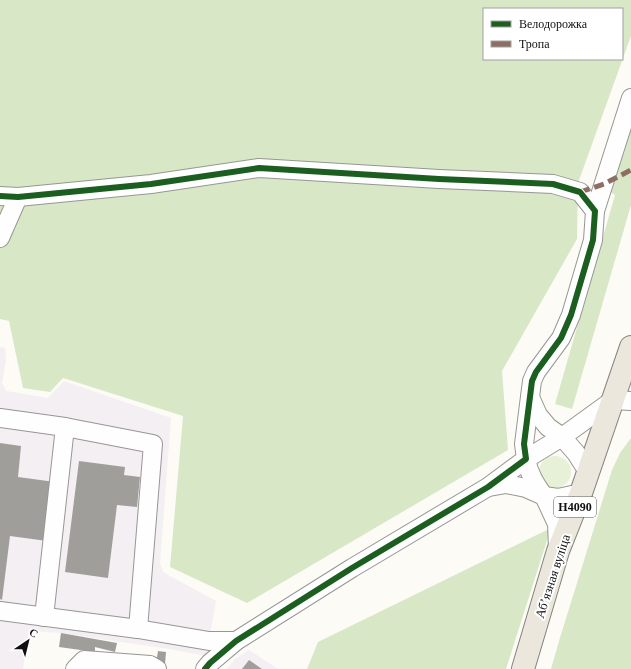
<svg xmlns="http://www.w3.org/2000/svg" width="631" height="669" font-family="'Times New Roman',serif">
<rect width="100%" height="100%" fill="#fcfbf6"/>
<g fill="#f4eff2">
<polygon points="0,347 5,348 6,360 2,383 6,391 48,398 64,381 171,418 160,563 163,572 216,601 206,656 169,649 61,633 28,631 23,669 0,669"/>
<polygon points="249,650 278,669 227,669 235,659"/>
</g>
<circle fill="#e7f1d7" cx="555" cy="472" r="16"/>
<g fill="#d8e8c6" fill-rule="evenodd">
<path d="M 0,0 L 631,0 L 631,36 L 578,183 L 577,239 L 502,371 L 508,450 L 247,603 L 170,567 L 183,416 L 63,378 L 50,392 L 23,388 L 9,321 L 0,319 ZM 484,9 L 622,9 L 622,59 L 484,59 Z"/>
<polygon points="631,95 631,205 572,409 555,404 615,195 599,184"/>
<polygon points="631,438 631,669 551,669 559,641 612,470 620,453"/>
<polygon points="551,528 506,669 307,669 318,642"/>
</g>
<g fill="#a09e9b">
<polygon points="0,443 21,446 18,477 55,482 47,541 10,536 2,600 0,599"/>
<polygon points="79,461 125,467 124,475 140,477 137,507 117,505 108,578 65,572"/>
<polygon points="61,633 117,643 115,652 95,647 95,652 59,647"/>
<polygon points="158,651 166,652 165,664 156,663"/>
<polygon points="249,660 262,669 242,669"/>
</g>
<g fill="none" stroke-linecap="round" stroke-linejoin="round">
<defs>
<g id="minor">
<polyline points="0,196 18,197 151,184 259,168 439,179 553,184 580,192 595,211 593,240 571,315 561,338 536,372 532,381 524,444 526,459 488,487 352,568 236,641 210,663 205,669"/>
<polyline points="595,211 631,98"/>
<polyline points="0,238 18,197"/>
<polyline points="530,397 538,415 548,427 562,437 576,453 588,472"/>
<polyline points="0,418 65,427 44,617"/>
<polyline points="65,427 153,444 138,629"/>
<polyline points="489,487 506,484 526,488 544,496 557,524 558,548"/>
<path d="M 581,493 L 558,498 L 544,496 C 535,484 529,474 526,459 L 562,437 L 613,400 L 631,401"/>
<polyline points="0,611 138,629 209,641 236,641"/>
<polyline points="75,669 84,660 150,665 157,669"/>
</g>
<polyline id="major" points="523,669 558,551 581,493 631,347"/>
</defs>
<use href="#minor" stroke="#969694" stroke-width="20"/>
<use href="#major" stroke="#848381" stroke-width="24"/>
<use href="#minor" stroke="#fffefe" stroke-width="18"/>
<use href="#major" stroke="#ebe7dc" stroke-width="22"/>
<polyline stroke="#8d6e63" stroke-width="5" stroke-dasharray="10 5" stroke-linecap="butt" points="580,192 604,184 631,170"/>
<defs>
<polyline id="cycleway" points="0,196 18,197 151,184 259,168 439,179 553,184 580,192 595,211 593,240 571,315 561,338 536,372 532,381 524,444 526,459 488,487 352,568 236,641 210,663 205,669"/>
</defs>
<use href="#cycleway" stroke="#fff" stroke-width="8"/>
<use href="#cycleway" stroke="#1b5e20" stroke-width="6"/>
</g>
<g text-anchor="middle" stroke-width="4" stroke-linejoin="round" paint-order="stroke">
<rect fill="#fff" stroke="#585858" stroke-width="1" x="554" y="497" width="42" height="20" rx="3"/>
<g font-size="12" font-weight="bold" fill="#101010">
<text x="575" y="511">Н4090</text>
</g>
<g font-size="13" fill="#101010" stroke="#fff">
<text transform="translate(552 576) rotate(-72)" y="5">Абʼязная вуліца</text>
</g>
</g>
<rect x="483" y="8" width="140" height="52" fill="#ffffff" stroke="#9f9f9f"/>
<rect x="491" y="21" width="20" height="6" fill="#1b5e20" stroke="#9f9f9f"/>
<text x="519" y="28" font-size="12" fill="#101010">Велодорожка</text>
<rect x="491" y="41" width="20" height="6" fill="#8d6e63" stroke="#9f9f9f"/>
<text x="519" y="48" font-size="12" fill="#101010">Тропа</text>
<g transform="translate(28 641) rotate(35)" stroke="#ffffff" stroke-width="3" paint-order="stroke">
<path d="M0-3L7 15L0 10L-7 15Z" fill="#101010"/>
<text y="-6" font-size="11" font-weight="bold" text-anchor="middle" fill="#101010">С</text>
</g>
</svg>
